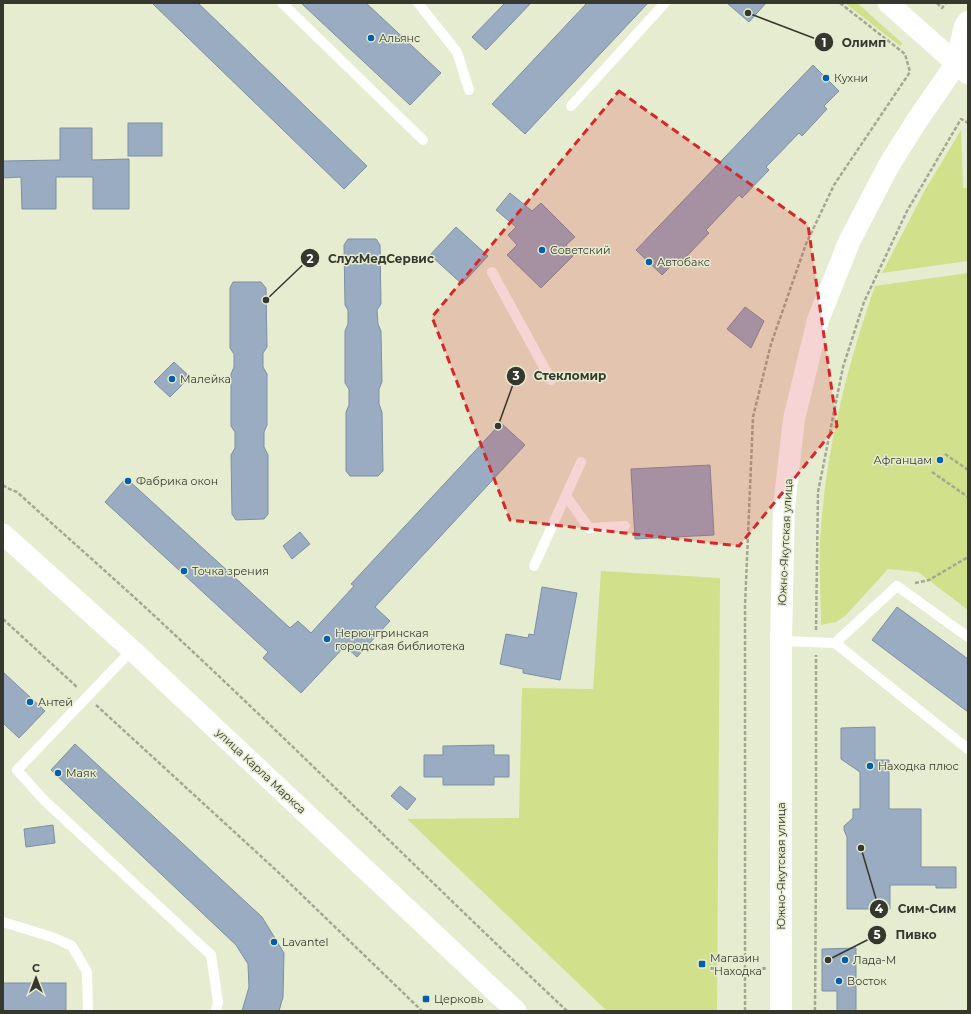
<svg xmlns="http://www.w3.org/2000/svg" width="971" height="1014" font-family="Montserrat,sans-serif">
<rect width="100%" height="100%" fill="#e6ecd0"/>
<g fill="#d0e08b">
<polygon points="845,3 857,3 902,43 900,46"/>
<polygon points="961,130 963,188 968,188 968,261 882,273 925,190"/>
<path d="M 968,273 L 968,610 L 918,572 L 888,569 L 846,615 L 836,622 L 821,625 C 821,594 818,559 821,528 C 827,445 848,364 875,286 Z"/>
<polygon points="601,571 720,578 717,1011 607,1011 407,819 519,818 522,688 593,689"/>
</g>
<g fill="#9aacc1" stroke="#7d8fa3">
<polygon points="152,3 198,3 367,166 344,189"/>
<polygon points="301,3 366,3 441,73 410,105"/>
<polygon points="505,3 531,3 486,50 472,37"/>
<polygon points="587,3 648,3 525,134 492,104"/>
<polygon points="727,3 766,3 749,22"/>
<polygon points="813,65 839,91 824,106 827,109 802,136 799,133 766,167 769,170 742,198 739,195 706,230 709,233 682,261 679,258 662,275 636,250"/>
<rect x="128" y="123" width="34" height="33"/>
<polygon points="60,128 92,128 92,160 129,159 129,209 93,209 93,177 56,177 56,209 22,209 21,177 3,178 3,161 60,160"/>
<polygon points="510,193 532,211 541,203 575,237 566,245 575,254 541,288 507,255 517,245 508,235 516,227 496,210"/>
<polygon points="456,227 488,256 462,284 430,255"/>
<polygon points="348,239 376,239 380,245 381,304 377,310 378,324 381,331 382,382 379,389 379,404 382,412 383,471 378,476 350,476 346,471 346,412 349,405 349,389 345,383 345,331 348,324 348,310 345,305 344,245"/>
<polygon points="233,282 261,282 266,288 267,347 263,353 263,367 267,374 267,425 264,432 264,447 268,455 268,514 264,519 236,520 232,514 231,455 235,448 235,432 231,426 231,374 234,367 234,354 230,348 230,288"/>
<polygon points="745,307 764,321 751,348 727,329"/>
<polygon points="174,362 190,377 170,397 154,382"/>
<polygon points="501,423 525,445 375,607 390,621 357,657 345,646 301,693 263,658 268,652 105,502 126,478 290,628 298,621 311,633 354,586 351,584"/>
<polygon points="710,465 714,535 635,539 631,469"/>
<polygon points="300,532 310,544 292,559 283,546"/>
<polygon points="542,587 577,593 560,680 523,673 523,669 500,664 506,634 528,638 529,634 534,635"/>
<polygon points="897,607 968,659 968,712 872,640"/>
<polygon points="3,672 45,711 19,738 3,723"/>
<polygon points="875,727 875,760 889,760 889,809 921,809 921,867 956,867 956,888 936,888 936,885 890,885 890,909 847,909 847,837 844,830 844,826 853,818 853,809 860,809 860,772 841,759 841,728"/>
<polygon points="75,744 262,917 284,953 283,997 279,1011 242,1011 249,987 248,964 236,945 51,770"/>
<polygon points="494,745 494,755 509,755 509,777 494,777 494,785 443,785 443,777 424,777 424,755 443,755 443,746"/>
<polygon points="400,786 416,799 407,810 391,796"/>
<polygon points="53,825 55,843 26,847 24,829"/>
<polygon points="856,948 856,1011 837,1011 837,991 822,991 822,949"/>
<rect x="3" y="983" width="63" height="28"/>
</g>
<g fill="none" stroke-linecap="round" stroke-linejoin="round">
<g stroke="#a4a893" stroke-width="2.5" stroke-dasharray="4 2" stroke-linecap="butt">
<polyline points="937,3 942,8 946,3"/>
<polyline points="945,454 968,470"/>
<polyline points="932,472 968,497"/>
<path d="M 3,485 L 7,488 L 17,492 C 70,540 123,586 175,635 C 307,758 435,887 567,1011"/>
<polyline points="915,583 929,580 968,557"/>
<polyline points="3,619 78,688"/>
<polyline points="816,630 818,492 843,367 864,302 907,211 961,119 968,123"/>
<polyline points="96,705 277,871 422,1011"/>
<polyline points="745,1011 745,606 753,417 771,344 806,244 834,185 910,72 905,54 840,3"/>
<polyline points="815,1011 816,860 816,655"/>
</g>
<g stroke="#fff" stroke-width="10">
<polyline points="282,3 423,140"/>
<polyline points="418,3 457,52 469,90"/>
<polyline points="571,106 665,3"/>
<polyline points="492,272 551,380"/>
<polyline points="566,496 589,528 625,526"/>
<polyline points="534,566 581,462"/>
<polyline points="781,641 835,643 968,749"/>
<polyline points="835,643 897,586 968,637"/>
<polyline points="132,650 17,770 44,800 211,955 218,1002 216,1011"/>
<polyline points="3,922 52,937 72,946 87,972 88,1011"/>
</g>
<g stroke="#fff" stroke-width="21">
<polyline points="888,3 968,74"/>
<polyline points="3,534 132,650 516,1011"/>
</g>
<g stroke="#fff" stroke-width="22">
<polyline points="956,64 965,26 968,22"/>
<polyline points="781,1011 781,641 784,507 794,419 818,320 849,242 889,165 916,122 956,64 968,56"/>
</g>
</g>
<path fill="#d62828" fill-opacity="0.2" stroke="#d62828" stroke-width="3" stroke-dasharray="8 5" stroke-linejoin="round" d="M 619,91 L 808,225 L 837,426 L 739,546 L 510,520 L 432,317 Z"/>
<g fill="#045eab" stroke="#e6ecd0" stroke-width="1.5">
<circle cx="371" cy="38" r="4"/>
<circle cx="826" cy="78" r="4"/>
<circle cx="542" cy="250" r="4"/>
<circle cx="649" cy="262" r="4"/>
<circle cx="172" cy="379" r="4"/>
<circle cx="940" cy="460" r="4"/>
<circle cx="128" cy="481" r="4"/>
<circle cx="184" cy="571" r="4"/>
<circle cx="327" cy="639" r="4"/>
<circle cx="30" cy="702" r="4"/>
<circle cx="870" cy="766" r="4"/>
<circle cx="58" cy="773" r="4"/>
<circle cx="274" cy="942" r="4"/>
<circle cx="845" cy="960" r="4"/>
<rect x="698" y="960" width="8" height="8" rx="2"/>
<circle cx="839" cy="981" r="4"/>
<rect x="422" y="995" width="8" height="8" rx="2"/>
</g>
<g text-anchor="middle" stroke-width="3" stroke-linejoin="round" paint-order="stroke">
<g font-size="11" fill="#36382e" stroke="#e6ecd0" text-anchor="start">
<text x="379" y="42">Альянс</text>
<text x="834" y="82">Кухни</text>
<text x="550" y="254">Советский</text>
<text x="657" y="266">Автобакс</text>
<text x="180" y="383">Малейка</text>
<text x="932" y="464" text-anchor="end">Афганцам</text>
<text x="136" y="485">Фабрика окон</text>
<text x="192" y="575">Точка зрения</text>
<text x="335" y="637">Нерюнгринская<tspan x="335" dy="13">городская библиотека</tspan></text>
<text x="38" y="706">Антей</text>
<text x="878" y="770">Находка плюс</text>
<text x="66" y="777">Маяк</text>
<text x="282" y="946">Lavantel</text>
<text x="710" y="962">Магазин<tspan x="710" dy="13">"Находка"</tspan></text>
<text x="853" y="964">Лада-М</text>
<text x="847" y="985">Восток</text>
<text x="434" y="1003">Церковь</text>
</g>
<g font-size="11" fill="#36382e" stroke="#e6ecd0">
<text transform="translate(785 542) rotate(-87)" y="4">Южно-Якутская улица</text>
<text transform="translate(261 771) rotate(43)" y="4">улица Карла Маркса</text>
<text transform="translate(781 866) rotate(-90)" y="4">Южно-Якутская улица</text>
</g>
</g>
<path fill="none" stroke="#36382e" stroke-width="1.5" d="M748 13L824 42M266 300L310 258M498 426L516 376M861 848L879 909M828 960L877 935"/>
<g fill="#36382e" stroke="#e6ecd0" stroke-width="1.5">
<circle cx="748" cy="13" r="4"/>
<circle cx="266" cy="300" r="4"/>
<circle cx="498" cy="426" r="4"/>
<circle cx="861" cy="848" r="4"/>
<circle cx="828" cy="960" r="4"/>
<circle cx="824" cy="42" r="10"/>
<circle cx="310" cy="258" r="10"/>
<circle cx="516" cy="376" r="10"/>
<circle cx="879" cy="909" r="10"/>
<circle cx="877" cy="935" r="10"/>
</g>
<g font-size="12" text-anchor="middle" font-weight="bold" fill="#fff">
<text x="824" y="47">1</text>
<text x="310" y="263">2</text>
<text x="516" y="380">3</text>
<text x="879" y="913">4</text>
<text x="877" y="939">5</text>
</g>
<g font-size="12" text-anchor="middle" font-weight="bold" fill="#36382e" stroke="#e6ecd0" stroke-width="3" stroke-linejoin="round" paint-order="stroke">
<text x="864" y="47">Олимп</text>
<text x="381" y="263">СлухМедСервис</text>
<text x="570" y="380">Стекломир</text>
<text x="927" y="913">Сим-Сим</text>
<text x="916" y="939">Пивко</text>
</g>
<rect width="971" height="1014" fill="none" stroke="#36382e" stroke-width="8"/>
<g transform="translate(36 978)" stroke="#e6ecd0" stroke-width="3" paint-order="stroke">
<path d="M0-3L7 15L0 10L-7 15Z" fill="#36382e"/>
<text y="-6" font-size="11" font-weight="bold" text-anchor="middle" fill="#36382e">С</text>
</g>
</svg>
